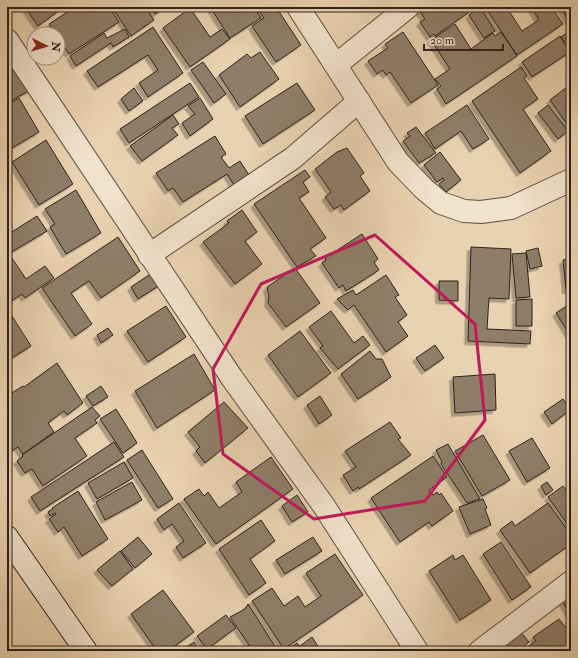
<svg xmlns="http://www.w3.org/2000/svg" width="578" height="658" font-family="'IM FELL Double Pica',serif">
<defs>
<filter id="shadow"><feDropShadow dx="-3.5" dy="3.5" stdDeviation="0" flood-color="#0004"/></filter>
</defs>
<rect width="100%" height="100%" fill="#e9d2b1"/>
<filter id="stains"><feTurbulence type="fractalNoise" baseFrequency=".005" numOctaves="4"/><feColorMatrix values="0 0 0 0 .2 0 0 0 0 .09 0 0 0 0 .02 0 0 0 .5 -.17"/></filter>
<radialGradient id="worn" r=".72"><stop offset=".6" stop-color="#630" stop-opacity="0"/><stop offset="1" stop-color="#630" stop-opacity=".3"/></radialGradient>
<g fill="#8e7e69" stroke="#2c231b" filter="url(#shadow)">
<polygon points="25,7 64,7 38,26"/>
<polygon points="75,7 109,7 119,22 69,54 58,37 58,34 56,34 49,24"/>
<polygon points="112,7 145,7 154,20 131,36"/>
<polygon points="151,7 166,7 155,14"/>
<polygon points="210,7 254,7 261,18 230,38"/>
<polygon points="256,7 276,7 301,45 276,62 252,26 264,18"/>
<polygon points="422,7 470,7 472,10 435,36 434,34 430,37 420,22 425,19 419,10"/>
<polygon points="480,7 495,31 484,38 469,15"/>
<polygon points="485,7 515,7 509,11 522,31 539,20 531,7 551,7 563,24 517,55"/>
<polygon points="560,7 571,7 571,20 569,21"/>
<polygon points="190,8 210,37 222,29 230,39 190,67 163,28"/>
<polygon points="455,24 471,49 493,33 495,36 501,32 517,56 446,104 437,89 441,86 435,79 450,69 431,40"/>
<polygon points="153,27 183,73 148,97 139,83 158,70 148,55 98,87 87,71"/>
<polygon points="125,29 129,37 113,47 111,43 76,66 70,56 104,33 107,38"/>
<polygon points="571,30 571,52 561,37"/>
<polygon points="403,32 438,85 411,103 390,72 386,75 383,70 377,74 368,61 388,48 385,44"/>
<polygon points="560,36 570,52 532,77 522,62"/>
<polygon points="260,52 279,79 240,107 219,75 247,54 251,58"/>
<polygon points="15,61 32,89 7,103 7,66"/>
<polygon points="203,62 226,94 214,103 191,70"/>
<polygon points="521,67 527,76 524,78 538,99 523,109 551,151 520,173 472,101"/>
<polygon points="190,83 199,97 129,143 120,129"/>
<polygon points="297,83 315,110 263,144 245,116"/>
<polygon points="571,84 571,130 550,100"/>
<polygon points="134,88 143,101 129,111 121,99"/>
<polygon points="19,98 39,132 7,151 7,105"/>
<polygon points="200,98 213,119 190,136 182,123 195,114 188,106"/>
<polygon points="467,105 489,139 473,149 461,131 435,149 425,133"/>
<polygon points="548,105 568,131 558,139 538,113"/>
<polygon points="173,115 179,124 172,128 178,135 142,161 130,146"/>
<polygon points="416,127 436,153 419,163 403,141 410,136 407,133"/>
<polygon points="215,136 226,154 221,157 229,168 240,161 249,175 234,185 227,174 183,202 173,188 168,191 156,173"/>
<polygon points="46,140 73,184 39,205 12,162"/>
<polygon points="347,148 364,173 360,176 370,191 344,210 341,205 334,209 325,197 331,192 315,169 337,152"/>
<polygon points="440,152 461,180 446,192 439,184 444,180 443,178 437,182 424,165"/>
<polygon points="305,170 310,177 303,182 309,192 299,198 326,238 310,249 316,256 297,267 254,204"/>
<polygon points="76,190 101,233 66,254 50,227 55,224 45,209"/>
<polygon points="242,210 257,232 245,241 262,264 235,284 203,242 229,223 227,221"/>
<polygon points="37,216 47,231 10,253 7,248 7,235"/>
<polygon points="362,234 378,259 374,262 379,270 346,291 343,285 339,288 322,263 326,260 325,258"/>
<polygon points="118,237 140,271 101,298 89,281 71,293 92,324 75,336 42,288"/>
<polygon points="471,247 511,249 509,299 489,298 487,329 531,331 530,344 468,341"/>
<polygon points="538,248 542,266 530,269 526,251"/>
<polygon points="7,251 26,279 45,266 54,278 25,298 22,294 7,304"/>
<polygon points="526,253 530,297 516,298 512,254"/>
<polygon points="571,259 571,290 566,290 563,260"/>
<polygon points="295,268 320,303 286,327 268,303 269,296 267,287"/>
<polygon points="152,273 160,285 138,299 131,287"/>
<polygon points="386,275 399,295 395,297 407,315 398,322 408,336 386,352 354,305 348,310 337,299 353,290 356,295"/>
<polygon points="439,281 458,281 458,301 439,300"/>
<polygon points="532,299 532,326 516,326 516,300"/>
<polygon points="571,303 571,337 556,313"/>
<polygon points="166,306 186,337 148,362 127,331"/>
<polygon points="331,311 354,343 363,336 370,345 338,369 320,348 323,346 309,327"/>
<polygon points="10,313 31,346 7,361 7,315"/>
<polygon points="108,328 113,335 101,343 97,335"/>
<polygon points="300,331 331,373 298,397 268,355"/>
<polygon points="435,345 444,358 425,371 416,358"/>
<polygon points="370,351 376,359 382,359 391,377 358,399 341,374"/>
<polygon points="194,354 215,390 157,428 135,391"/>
<polygon points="57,363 83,403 67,415 64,411 48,423 54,432 23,454 18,447 12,451 7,444 7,396 23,386 24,387"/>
<polygon points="495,374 496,410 455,413 453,377"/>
<polygon points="101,386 108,397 93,406 86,396"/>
<polygon points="320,396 332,415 319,424 307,405"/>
<polygon points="563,399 570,410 552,424 544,412"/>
<polygon points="224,402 248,428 205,463 196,451 200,447 188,432"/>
<polygon points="92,407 100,416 95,420 97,423 75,438 87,456 43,486 32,469 25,473 17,461 23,456 22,455"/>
<polygon points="116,409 137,443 123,453 100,419"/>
<polygon points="390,422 401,438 398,439 411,455 359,489 358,487 353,491 343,475 356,467 345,451"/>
<polygon points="483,435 510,480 482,496 455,451"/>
<polygon points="532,438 550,468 527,482 509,451"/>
<polygon points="114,442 124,457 40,511 31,497"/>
<polygon points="448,444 480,499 467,503 441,464 442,462 436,450"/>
<polygon points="142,450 173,499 158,508 127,460"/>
<polygon points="433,456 447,477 429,490 433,495 437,492 439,495 441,493 453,511 432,526 429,522 400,542 371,498"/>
<polygon points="271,457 293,489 216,544 184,499 199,489 204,496 208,492 219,508 242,492 236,482"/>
<polygon points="124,462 133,478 97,499 88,483"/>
<polygon points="132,482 142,500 105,520 96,502"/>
<polygon points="547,482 553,490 546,495 541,486"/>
<polygon points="563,486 571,497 571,529 548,497"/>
<polygon points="78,491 108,539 82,556 64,527 58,532 49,519 56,514 55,513 50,516 48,512 53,509 52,508"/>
<polygon points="297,495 308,512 292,522 282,506"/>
<polygon points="483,499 487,508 485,509 491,525 470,534 459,507"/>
<polygon points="179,503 206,543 183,558 176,547 184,541 172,524 164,530 157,519"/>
<polygon points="548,503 571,535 571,544 530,573 500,530 512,521 515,526"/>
<polygon points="261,520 275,541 250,559 266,583 249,595 219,549"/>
<polygon points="138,537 152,554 135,568 121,551"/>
<polygon points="313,537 322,551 285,574 276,560"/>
<polygon points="501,542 531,587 512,600 483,554"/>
<polygon points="120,551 133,569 112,586 97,570"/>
<polygon points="335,554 363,595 284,649 252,601 272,588 284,606 298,596 305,607 321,596 306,573"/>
<polygon points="453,555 455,560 463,555 491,600 460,620 429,571"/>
<polygon points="163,590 194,632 168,651 157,651 131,614"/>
<polygon points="571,594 571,611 569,613 562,601"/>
<polygon points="248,604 278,651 241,651 249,645 230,617 245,609"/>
<polygon points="226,615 236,628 207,649 197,636"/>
<polygon points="559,619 566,628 571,625 571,651 522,651 536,641 533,637"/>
<polygon points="519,630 529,642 518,651 492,651"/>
<polygon points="312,637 321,651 286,651 297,643 300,646"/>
<polygon points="194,642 199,651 181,651"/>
</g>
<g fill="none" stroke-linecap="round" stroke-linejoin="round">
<defs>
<g id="street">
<polyline points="298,7 398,162 424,189 441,203 464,211 481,212 511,208 571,180"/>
<polyline points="7,40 232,378 324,506 417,651"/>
<polyline points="336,65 408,7"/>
<polyline points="149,255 293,158 359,101"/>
<polyline points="480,651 571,582"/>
</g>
<polyline id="secondary" points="7,537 86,651"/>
</defs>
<use href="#street" stroke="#5b4f40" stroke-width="24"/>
<use href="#secondary" stroke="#2c231b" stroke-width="24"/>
<use href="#street" stroke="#f1e2cc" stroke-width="22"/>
<use href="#secondary" stroke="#f1e2cc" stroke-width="22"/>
</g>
<path fill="none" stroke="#c2185b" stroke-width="3" stroke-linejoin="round" d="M 375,235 L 475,324 L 485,420 L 425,501 L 314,519 L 223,454 L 213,369 L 261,284 Z"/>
<rect width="578" height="658" fill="none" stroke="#e9d2b1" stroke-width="24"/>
<rect x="8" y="8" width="562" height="642" fill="none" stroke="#2c231b" stroke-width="2"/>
<rect x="12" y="12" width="554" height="634" fill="none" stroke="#2c231b"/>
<g transform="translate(46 46) rotate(95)"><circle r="19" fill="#f1e2cc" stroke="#a29685"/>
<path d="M0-3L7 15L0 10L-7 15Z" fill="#8f2418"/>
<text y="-6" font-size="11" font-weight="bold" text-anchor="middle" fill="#2c231b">N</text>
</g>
<path d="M424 44v6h79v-6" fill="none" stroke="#2c231b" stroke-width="2"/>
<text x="430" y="44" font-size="12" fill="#2c231b" stroke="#f1e2cc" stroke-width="3" paint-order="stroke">20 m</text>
<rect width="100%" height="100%" filter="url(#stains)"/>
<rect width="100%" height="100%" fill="url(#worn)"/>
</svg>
